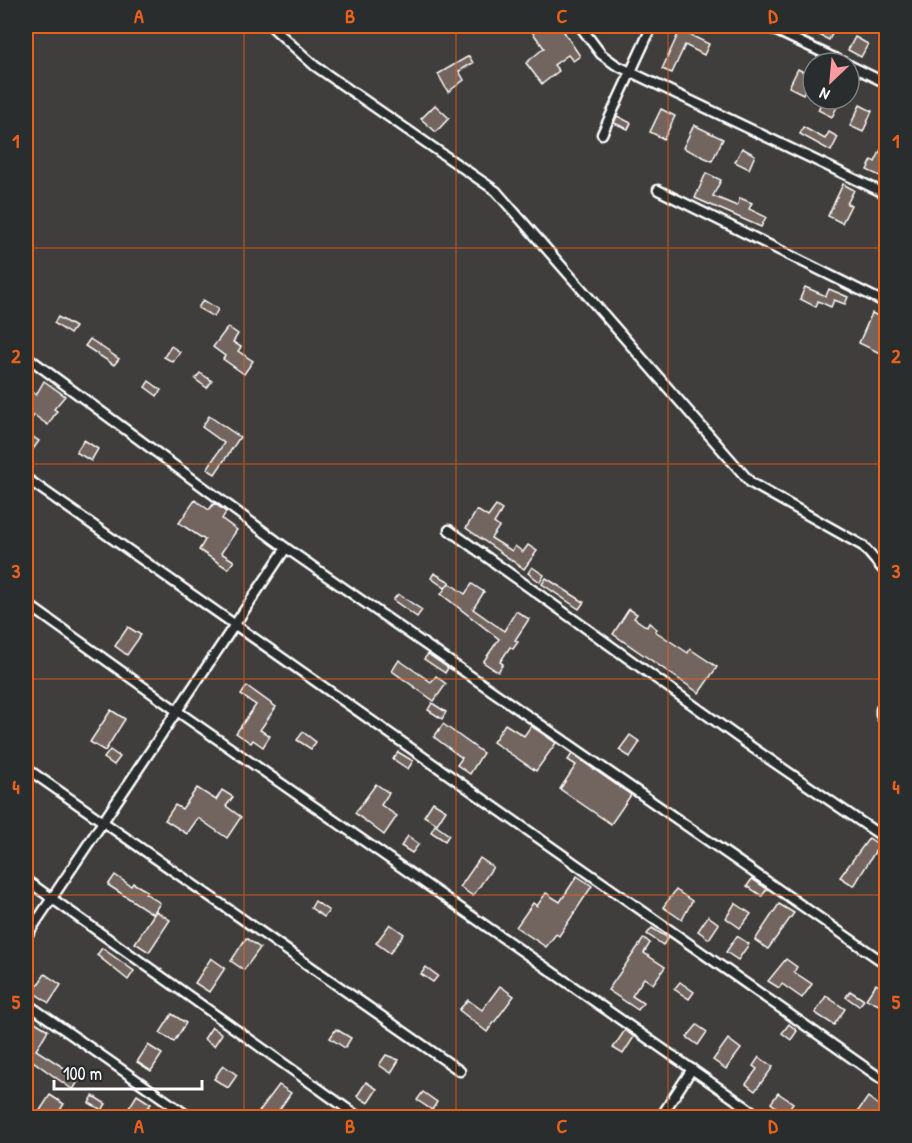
<svg xmlns="http://www.w3.org/2000/svg" width="912" height="1143" font-family="'Patrick Hand',sans-serif">
<rect width="100%" height="100%" fill="#403e3d"/>
<filter id="ink" filterUnits="userSpaceOnUse"><feTurbulence type="fractalNoise" baseFrequency=".0167" numOctaves="2"/><feDisplacementMap in="SourceGraphic" scale="12" xChannelSelector="R" yChannelSelector="G"/><feConvolveMatrix kernelMatrix="1 2 1 2 8 2 1 2 1" color-interpolation-filters="sRGB"/></filter>
<g filter="url(#ink)">
<g fill="#72655f" stroke="#fff" stroke-width="1.5">
<polygon points="536,26 573,26 564,32 580,56 573,61 568,55 554,65 559,71 542,84 526,63 544,48 530,29"/>
<polygon points="816,26 836,26 829,40 813,32"/>
<polygon points="680,30 709,44 704,55 685,45 672,73 662,69"/>
<polygon points="855,37 868,44 861,57 848,50"/>
<polygon points="469,56 473,63 459,71 464,80 448,92 438,74"/>
<polygon points="798,69 811,76 803,94 789,87"/>
<polygon points="823,99 841,99 832,117 818,110"/>
<polygon points="435,105 449,118 436,132 421,119"/>
<polygon points="860,105 872,111 863,132 850,126"/>
<polygon points="661,109 675,116 664,139 650,132"/>
<polygon points="617,116 631,123 628,129 614,123"/>
<polygon points="694,125 723,139 712,161 683,148"/>
<polygon points="803,127 825,139 829,132 838,137 831,151 800,134"/>
<polygon points="886,139 886,169 882,177 867,170 872,160 875,162"/>
<polygon points="742,148 755,155 749,169 735,162"/>
<polygon points="706,173 721,180 713,196 737,206 740,198 752,203 749,209 766,217 761,227 695,198"/>
<polygon points="843,184 854,190 847,204 851,205 842,223 828,216"/>
<polygon points="805,287 826,296 829,289 848,297 845,304 834,300 831,307 818,301 816,307 800,299"/>
<polygon points="203,300 218,309 214,317 198,308"/>
<polygon points="872,313 886,320 886,356 859,343"/>
<polygon points="58,317 75,327 70,334 54,323"/>
<polygon points="228,327 238,334 233,342 241,347 238,351 253,361 244,374 223,359 225,356 213,347"/>
<polygon points="90,339 119,359 114,365 85,346"/>
<polygon points="171,346 180,352 173,362 164,357"/>
<polygon points="200,373 212,381 207,388 195,379"/>
<polygon points="44,381 65,396 54,409 57,411 48,425 34,415 26,428 26,398 30,391 36,395"/>
<polygon points="149,381 161,390 157,396 145,387"/>
<polygon points="209,416 240,437 215,474 207,469 224,443 202,427"/>
<polygon points="26,432 39,441 26,459"/>
<polygon points="84,440 98,449 91,461 76,452"/>
<polygon points="195,500 209,510 214,503 226,512 222,519 237,530 221,553 234,561 228,569 199,550 205,540 179,523"/>
<polygon points="496,506 502,510 494,523 499,527 491,538 512,551 515,546 523,552 528,545 537,551 524,569 466,528 477,510 488,517"/>
<polygon points="532,567 544,575 540,582 528,573"/>
<polygon points="434,573 450,582 445,588 431,578"/>
<polygon points="546,578 584,602 579,609 542,584"/>
<polygon points="449,583 465,594 472,584 484,592 473,609 504,631 516,611 529,619 515,640 518,642 513,649 510,647 500,662 503,664 498,672 483,662 499,639 441,594"/>
<polygon points="398,594 422,610 417,617 393,600"/>
<polygon points="629,609 637,614 634,618 647,627 649,623 657,629 655,631 688,653 690,649 717,667 699,693 613,634"/>
<polygon points="128,627 141,635 127,655 115,646"/>
<polygon points="428,654 448,668 445,673 424,659"/>
<polygon points="399,660 431,682 436,676 446,684 434,701 392,671"/>
<polygon points="247,686 276,707 260,730 270,736 263,747 253,740 251,743 236,733 256,705 241,695"/>
<polygon points="432,703 446,712 442,719 428,710"/>
<polygon points="111,710 125,719 105,751 90,742"/>
<polygon points="443,724 483,753 470,774 457,765 462,758 434,737"/>
<polygon points="505,724 524,736 531,726 556,743 536,771 493,742"/>
<polygon points="303,732 316,742 311,749 297,740"/>
<polygon points="630,735 640,742 630,757 619,750"/>
<polygon points="110,750 120,757 114,765 104,758"/>
<polygon points="398,752 413,761 408,769 393,759"/>
<polygon points="572,754 631,795 611,824 560,789 576,765 568,760"/>
<polygon points="376,784 389,793 381,805 397,816 384,835 355,813"/>
<polygon points="197,788 216,800 222,790 233,797 226,806 241,817 227,838 198,818 187,834 165,820 175,805 182,809"/>
<polygon points="433,802 446,810 437,824 424,816"/>
<polygon points="435,825 449,835 445,841 431,832"/>
<polygon points="408,836 419,844 412,853 401,846"/>
<polygon points="869,838 879,845 854,886 840,877"/>
<polygon points="480,858 493,867 473,896 460,887"/>
<polygon points="115,875 131,886 133,883 147,891 145,893 160,903 153,914 108,885"/>
<polygon points="577,876 592,886 559,936 556,934 546,947 516,927 533,903 537,906 546,893 560,902"/>
<polygon points="752,879 767,889 762,896 747,886"/>
<polygon points="676,890 692,901 682,920 663,907"/>
<polygon points="315,901 329,911 324,917 311,908"/>
<polygon points="735,903 751,914 740,928 726,918"/>
<polygon points="779,904 794,913 768,949 755,940"/>
<polygon points="156,911 170,920 149,952 135,943"/>
<polygon points="708,916 719,924 709,939 698,931"/>
<polygon points="390,924 404,934 390,953 376,943"/>
<polygon points="652,928 668,938 663,945 647,934"/>
<polygon points="737,936 749,944 738,960 726,952"/>
<polygon points="246,938 260,948 244,970 231,961"/>
<polygon points="644,938 650,943 644,953 665,967 653,984 644,978 632,996 643,1003 638,1010 608,990"/>
<polygon points="102,948 134,971 128,980 97,955"/>
<polygon points="211,958 225,968 209,992 195,983"/>
<polygon points="786,959 797,967 794,972 812,984 802,998 782,984 779,988 768,981"/>
<polygon points="426,967 438,976 433,982 421,974"/>
<polygon points="45,974 61,985 49,1003 33,992"/>
<polygon points="680,982 694,992 689,999 674,989"/>
<polygon points="876,984 886,991 886,1002 883,1007 866,999"/>
<polygon points="500,986 514,996 487,1032 459,1010 468,1000 482,1010"/>
<polygon points="850,991 864,1000 859,1006 846,997"/>
<polygon points="826,996 845,1009 834,1025 815,1013"/>
<polygon points="172,1014 186,1023 174,1042 160,1033"/>
<polygon points="35,1022 48,1030 36,1050 80,1078 73,1090 26,1056 26,1038"/>
<polygon points="789,1024 797,1031 791,1040 782,1033"/>
<polygon points="697,1025 707,1032 698,1045 687,1037"/>
<polygon points="212,1027 222,1034 214,1046 204,1039"/>
<polygon points="336,1029 351,1038 345,1048 330,1038"/>
<polygon points="625,1030 634,1037 623,1054 613,1048"/>
<polygon points="728,1039 741,1049 726,1069 713,1060"/>
<polygon points="148,1045 162,1054 151,1071 137,1062"/>
<polygon points="386,1055 399,1060 391,1073 379,1065"/>
<polygon points="759,1057 773,1067 755,1091 746,1084 757,1069 753,1066"/>
<polygon points="223,1065 237,1075 228,1088 214,1079"/>
<polygon points="366,1082 377,1089 368,1103 357,1096"/>
<polygon points="279,1085 291,1093 279,1110 290,1118 254,1118"/>
<polygon points="423,1092 437,1102 432,1110 417,1100"/>
<polygon points="778,1093 793,1103 785,1114 771,1103"/>
<polygon points="50,1095 64,1104 55,1118 42,1118 37,1115"/>
<polygon points="137,1095 151,1104 138,1118 127,1111"/>
<polygon points="93,1096 106,1104 102,1110 89,1103"/>
<polygon points="868,1097 886,1111 886,1118 860,1118 856,1114"/>
</g>
<g fill="none" stroke-linecap="round" stroke-linejoin="round">
<defs>
<g id="minor">
<polyline points="271,26 315,66 496,191 751,483 863,546 886,573"/>
<polyline points="580,26 601,54 616,65 886,194"/>
<polyline points="766,26 845,63"/>
<polyline points="849,65 886,83"/>
<polyline points="602,134 652,26"/>
<polyline points="658,190 886,303"/>
<polyline points="26,356 286,548 886,964"/>
<polyline points="26,478 886,1082"/>
<polyline points="449,530 753,748 886,839"/>
<polyline points="26,603 177,711 762,1118"/>
<polyline points="886,705 881,709 881,715 886,725"/>
<polyline points="26,768 460,1071"/>
<polyline points="26,880 360,1118"/>
<polyline points="26,937 286,548"/>
<polyline points="26,1003 191,1118"/>
<polyline points="660,1118 692,1069"/>
</g>
</defs>
<use href="#minor" stroke="#fff" stroke-width="13"/>
<use href="#minor" stroke="#2a2d2e" stroke-width="8"/>
</g>
</g>
<path fill="none" stroke="#e96118" stroke-width="1.5" stroke-opacity="0.55" d="M 244,26 L 244,1118M 456,26 L 456,1118M 668,26 L 668,1118M 26,248 L 886,248M 26,464 L 886,464M 26,679 L 886,679M 26,895 L 886,895"/>
<rect width="912" height="1143" fill="none" stroke="#2a2d2e" stroke-width="66"/>
<g transform="translate(831 81) rotate(206)"><circle r="28" fill="#2a2d2e" stroke="#7f8182" stroke-width="1.5"/>
<path d="M0-4.5L10 22L0 15L-10 22Z" fill="#ff9aa2"/>
<text y="-9" font-size="16" font-weight="bold" text-anchor="middle" fill="#ffffff">N</text>
</g>
<path d="M54 1080v9h148v-9" fill="none" stroke="#ffffff" stroke-width="3"/>
<text x="63" y="1080" font-size="18" fill="#ffffff" stroke="#2a2d2e" stroke-width="4.5" paint-order="stroke">100 m</text>
<rect x="33" y="33" width="846" height="1077" fill="none" stroke="#e96118" stroke-width="2"/>
<g font-size="20" text-anchor="middle" font-weight="bold" fill="#e96118">
<text x="139" y="23">A</text>
<text x="350" y="23">B</text>
<text x="562" y="23">C</text>
<text x="773" y="23">D</text>
<text x="16" y="148">1</text>
<text x="896" y="148">1</text>
<text x="16" y="363">2</text>
<text x="896" y="363">2</text>
<text x="16" y="578">3</text>
<text x="896" y="578">3</text>
<text x="16" y="794">4</text>
<text x="896" y="794">4</text>
<text x="16" y="1009">5</text>
<text x="896" y="1009">5</text>
<text x="139" y="1133">A</text>
<text x="350" y="1133">B</text>
<text x="562" y="1133">C</text>
<text x="773" y="1133">D</text>
</g>
</svg>
